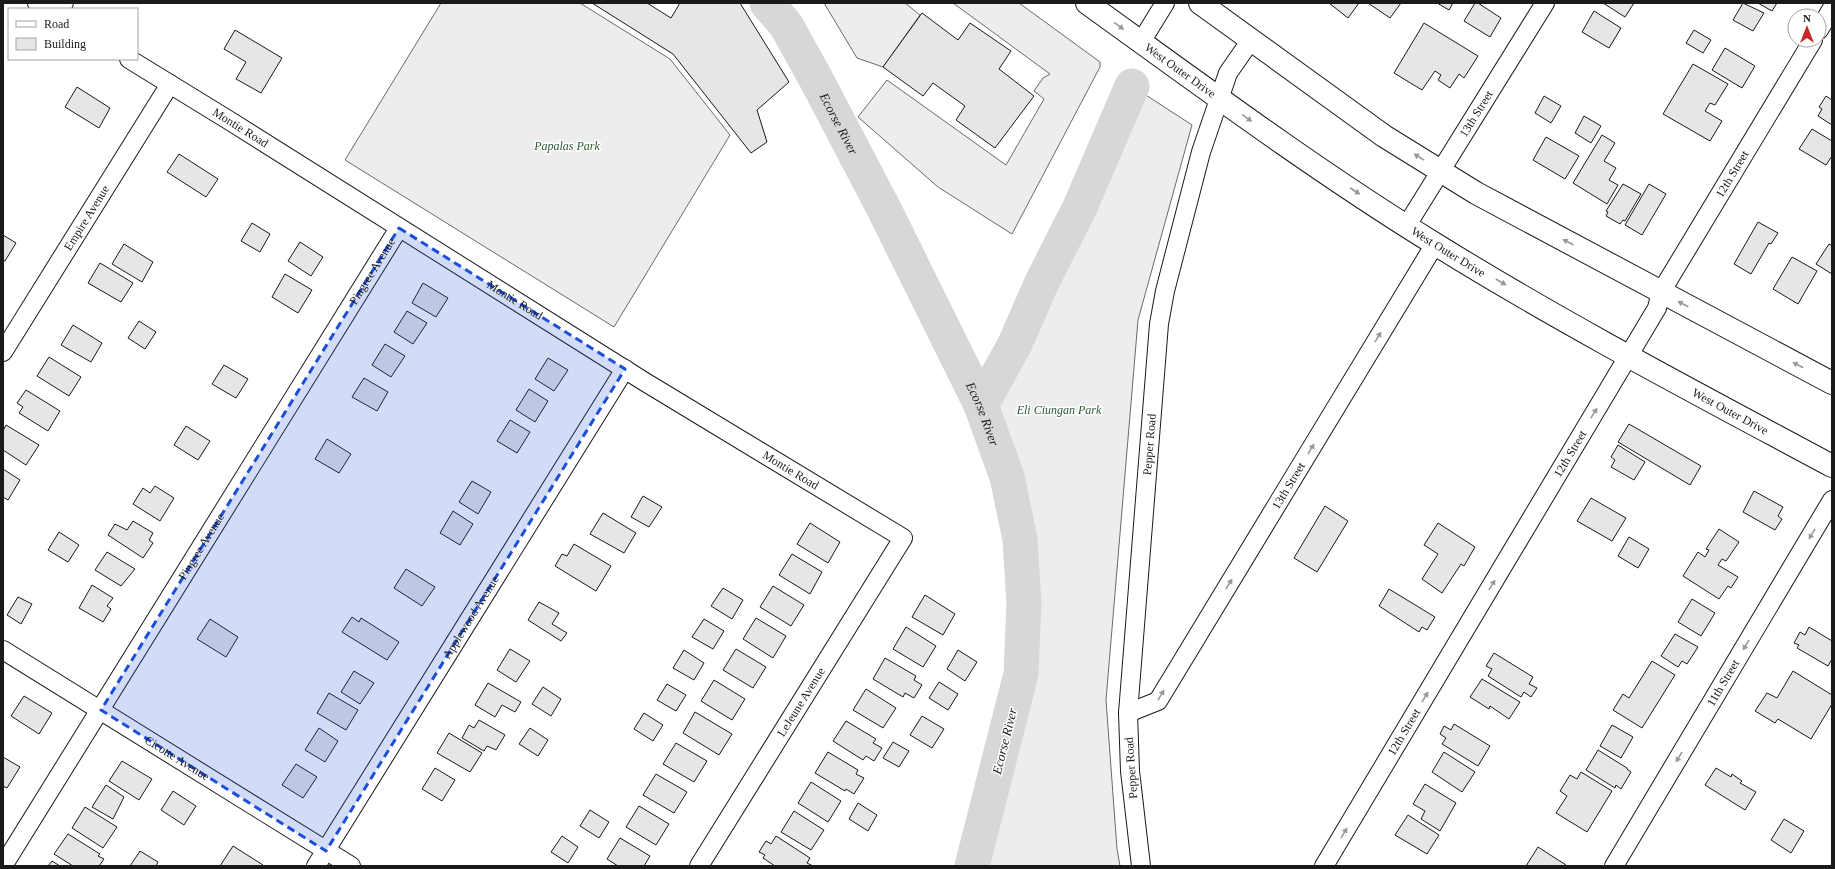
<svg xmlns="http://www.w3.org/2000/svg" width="1835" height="869" font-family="'Times New Roman',serif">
<rect width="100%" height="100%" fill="#fff"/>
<g fill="#ededed" stroke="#6a6a6a">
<polygon points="441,3 580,3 670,59 730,135 614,327 345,160"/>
<polygon points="824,3 905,3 920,15 883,67 857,58"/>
<polygon points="953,3 1019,3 1100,62 1100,67 1012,234 938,187 858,117 887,80 1006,165 1044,99 1034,91 1043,78 1050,74"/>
<polygon points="1132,86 1192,125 1138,320 1106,700 1117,849 1120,866 972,866 1021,674 1024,604 1020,539 1007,477 981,405 1014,346 1080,207"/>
</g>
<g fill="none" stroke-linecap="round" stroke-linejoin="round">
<g stroke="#d7d7d7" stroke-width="35">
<path id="s1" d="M 767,3 L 786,25 L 817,81 L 884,209 L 981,405 L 1007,477 L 1020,539 L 1024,604 L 1021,674 L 972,866"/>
<polyline points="981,405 1014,346 1042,282 1080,207 1132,86"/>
</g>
</g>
<g fill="#e6e6e6" stroke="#1a1a1a">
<polygon points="592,3 647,3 671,18 680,3 740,3 789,82 757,110 767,142 751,153 673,54"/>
<polygon points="1329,3 1359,3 1348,18"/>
<polygon points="1368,3 1401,3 1390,18"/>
<polygon points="1437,3 1453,3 1449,10"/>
<polygon points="1475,3 1478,3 1501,18 1490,37 1464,21"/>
<polygon points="1603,3 1634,3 1625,17"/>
<polygon points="1743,3 1764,13 1753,31 1733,20"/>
<polygon points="1758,3 1777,3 1772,11"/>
<polygon points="1594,11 1621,28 1609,48 1582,32"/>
<polygon points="922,13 958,40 970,23 1011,51 999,69 1034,96 995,148 956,120 965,106 933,83 923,96 883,67"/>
<polygon points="1424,23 1478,56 1464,78 1459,74 1450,88 1438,80 1441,75 1435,71 1422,90 1394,73"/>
<polygon points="235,30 282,58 261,93 236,79 246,62 224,49"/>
<polygon points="1694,30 1711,40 1703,53 1686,43"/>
<polygon points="1725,48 1755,66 1742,88 1712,70"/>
<polygon points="1693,64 1728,84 1715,105 1710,103 1705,111 1722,121 1710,141 1663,114"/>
<polygon points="77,87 110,108 99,128 65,107"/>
<polygon points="1544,96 1561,106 1551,123 1535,113"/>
<polygon points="1826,96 1832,100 1832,125 1818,116 1822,109 1819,107"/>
<polygon points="1584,116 1601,126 1591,143 1575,133"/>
<polygon points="1812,129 1832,141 1832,156 1826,165 1799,149"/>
<polygon points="1602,135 1615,143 1604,161 1616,168 1609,180 1618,185 1607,204 1573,183"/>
<polygon points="1546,137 1579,156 1565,179 1533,160"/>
<polygon points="179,154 218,179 206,197 167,172"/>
<polygon points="1623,184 1641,194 1625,221 1623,220 1620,224 1606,216 1608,212 1606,211"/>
<polygon points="1649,184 1666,194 1642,235 1625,225"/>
<polygon points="1758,222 1778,233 1771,244 1769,243 1751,274 1734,264"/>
<polygon points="252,223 270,234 260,252 241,241"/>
<polygon points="3,235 16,243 5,261 3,260"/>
<polygon points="300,242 323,257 311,276 288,261"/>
<polygon points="124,244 153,262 142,282 112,264"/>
<polygon points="1829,244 1832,246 1832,274 1816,264"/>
<polygon points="1792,257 1817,271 1798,304 1773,289"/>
<polygon points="100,263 133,283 121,302 88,283"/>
<polygon points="285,274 312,290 298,313 272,297"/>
<polygon points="423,283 448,298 436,317 412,303"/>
<polygon points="407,311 427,323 413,344 394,332"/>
<polygon points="139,321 156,332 145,349 128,338"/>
<polygon points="73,325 102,343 91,362 61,345"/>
<polygon points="385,344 405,356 391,377 372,365"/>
<polygon points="49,357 81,377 69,396 37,376"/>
<polygon points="548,358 568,370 554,391 535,379"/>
<polygon points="224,365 248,379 236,398 212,384"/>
<polygon points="364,378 388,392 377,411 352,397"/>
<polygon points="529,389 548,401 535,422 516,410"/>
<polygon points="26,390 60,411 48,431 19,413 23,407 17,403"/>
<polygon points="510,420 530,432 517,453 497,441"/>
<polygon points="1629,424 1701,466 1690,485 1618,442"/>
<polygon points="6,425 39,445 26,465 3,450 3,431"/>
<polygon points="186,426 210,441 198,460 174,445"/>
<polygon points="327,439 351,454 339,473 315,459"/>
<polygon points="1618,445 1645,462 1634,480 1611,467 1615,460 1611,457"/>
<polygon points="3,469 20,480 8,500 3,497"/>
<polygon points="472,481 491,492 478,514 459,502"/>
<polygon points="155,486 174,498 160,521 133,504 143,488 150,493"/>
<polygon points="1754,491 1783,507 1778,516 1782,519 1775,530 1743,512"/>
<polygon points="643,496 662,507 649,527 631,517"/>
<polygon points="1591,498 1626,518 1612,541 1577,521"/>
<polygon points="1325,506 1348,521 1317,572 1294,558"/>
<polygon points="453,511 473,524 460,545 440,533"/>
<polygon points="603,513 636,533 624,553 590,534"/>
<polygon points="133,521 153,533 149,540 153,543 143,558 108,535 115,524 127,530"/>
<polygon points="810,523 840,542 828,563 797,544"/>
<polygon points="1438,523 1475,547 1464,566 1461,564 1442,593 1422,579 1438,554 1424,545"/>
<polygon points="1719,529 1739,542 1726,561 1722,559 1718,565 1738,577 1731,588 1728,586 1719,599 1683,576 1698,552 1705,557 1709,550 1706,549"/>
<polygon points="59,532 79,545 68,562 48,550"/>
<polygon points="1629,537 1649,549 1638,568 1618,556"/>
<polygon points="574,544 611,566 596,591 555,566 562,554 567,556"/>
<polygon points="107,552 135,569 121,586 95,570"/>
<polygon points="792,554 822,572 810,594 779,575"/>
<polygon points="406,569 435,587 422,606 394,588"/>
<polygon points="92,585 113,598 107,606 111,609 103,622 79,608"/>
<polygon points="773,586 804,605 791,626 760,607"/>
<polygon points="723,588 743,600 732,619 711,606"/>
<polygon points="1389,589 1435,617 1427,630 1422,627 1419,632 1379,606"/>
<polygon points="925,595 955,614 943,635 912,617"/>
<polygon points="18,597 32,604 21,624 7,615"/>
<polygon points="1692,599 1715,613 1701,636 1678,622"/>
<polygon points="539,602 559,613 552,624 567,633 561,641 528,620"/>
<polygon points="352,617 359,622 361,618 399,642 387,660 342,632"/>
<polygon points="756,618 786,636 773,658 743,639"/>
<polygon points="210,619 238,637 226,657 197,639"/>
<polygon points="704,619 724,631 713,649 692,637"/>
<polygon points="906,627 936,646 923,667 893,649"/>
<polygon points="1809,627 1832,641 1832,659 1828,666 1797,648 1799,645 1794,643 1800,632 1805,635"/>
<polygon points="1675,634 1698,647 1687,664 1682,661 1678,667 1661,656"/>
<polygon points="510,649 530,661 516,682 497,670"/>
<polygon points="736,649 766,667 753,688 723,670"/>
<polygon points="684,650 704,663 694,680 673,668"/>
<polygon points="958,650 977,662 965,681 947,669"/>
<polygon points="1494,653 1533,677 1529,684 1537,688 1531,697 1524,692 1521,697 1488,676 1492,669 1486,666"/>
<polygon points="885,658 916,676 914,680 922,685 914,698 905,693 903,697 873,679"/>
<polygon points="1652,661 1675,675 1642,728 1613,710 1623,694 1629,698"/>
<polygon points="354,671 374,683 360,704 341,692"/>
<polygon points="1793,671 1832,695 1832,704 1811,739 1778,719 1775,723 1755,711 1767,693 1777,698"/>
<polygon points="1482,679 1520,702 1509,719 1490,706 1489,709 1470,697"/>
<polygon points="714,680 745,699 732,720 701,701"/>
<polygon points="939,682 958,694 948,710 929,698"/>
<polygon points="488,683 521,702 515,712 502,705 495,717 475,705"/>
<polygon points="667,684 686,695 676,711 657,700"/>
<polygon points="543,687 561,699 551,716 532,704"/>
<polygon points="866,689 896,708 883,728 853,710"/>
<polygon points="329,693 358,710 346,730 317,713"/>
<polygon points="24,696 52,713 39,734 11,716"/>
<polygon points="695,712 732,734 719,755 683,733"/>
<polygon points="644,713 663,725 653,741 634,729"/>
<polygon points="922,716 944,729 932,748 910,735"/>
<polygon points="479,720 505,735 496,750 487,746 484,751 462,738 469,725 474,728"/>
<polygon points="846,721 876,739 873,743 882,748 874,761 866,756 863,760 833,741"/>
<polygon points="1454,724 1490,746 1478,766 1442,744 1446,738 1440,734 1444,726 1451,730"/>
<polygon points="1612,725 1633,737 1621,758 1600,746"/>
<polygon points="319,728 338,741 325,762 305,750"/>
<polygon points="530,728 548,740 538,756 519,744"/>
<polygon points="449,733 482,753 470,772 437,753"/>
<polygon points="893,742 909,751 899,767 883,758"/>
<polygon points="676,743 707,761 694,782 663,764"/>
<polygon points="1598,750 1627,768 1627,769 1631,772 1621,789 1616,785 1615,788 1586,770"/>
<polygon points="828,752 858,770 856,774 864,778 854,794 846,789 845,791 815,773"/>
<polygon points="1444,752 1475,772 1462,792 1432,772"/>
<polygon points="3,757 20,767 7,788 3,786"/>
<polygon points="122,761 152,779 139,800 109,781"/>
<polygon points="296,764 317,777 303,798 282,785"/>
<polygon points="435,768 455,780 442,801 422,789"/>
<polygon points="1716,768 1731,777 1732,774 1742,781 1740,783 1756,792 1745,810 1705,785"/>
<polygon points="1581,772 1612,791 1587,832 1556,813 1567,796 1560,791 1570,775 1577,779"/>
<polygon points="656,774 687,792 674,813 643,795"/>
<polygon points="811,782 841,801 828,822 798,803"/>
<polygon points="1425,784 1456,803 1440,831 1421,819 1425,811 1413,804"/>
<polygon points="106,785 124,797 113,819 92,807"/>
<polygon points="173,791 196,806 184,825 161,810"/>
<polygon points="858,803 877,815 868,831 849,819"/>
<polygon points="639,806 669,824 656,845 626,827"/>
<polygon points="85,807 117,827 103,848 72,828"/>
<polygon points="590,810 609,822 599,838 580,826"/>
<polygon points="794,811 824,830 811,850 781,832"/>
<polygon points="1408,815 1439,835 1427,854 1395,835"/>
<polygon points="1784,819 1804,831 1791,853 1771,840"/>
<polygon points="68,834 100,854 98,856 104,859 99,866 73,866 54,854"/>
<polygon points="562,836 578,847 568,863 551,852"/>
<polygon points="776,836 810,858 807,863 813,866 775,866 763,858 765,855 759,852 766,841 771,844"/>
<polygon points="620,838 650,856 644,866 618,866 607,859"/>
<polygon points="233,846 263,865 262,866 220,866"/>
<polygon points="1538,847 1566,865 1565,866 1526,866"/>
<polygon points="140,851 158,862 156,866 130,866"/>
<polygon points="52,861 60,866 48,866"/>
</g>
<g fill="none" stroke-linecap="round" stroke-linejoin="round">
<defs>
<g id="minor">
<polyline points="37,3 47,9"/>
<polyline points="57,9 64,3"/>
<polyline points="1819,30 1832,8"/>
<polyline points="1141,42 1165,3"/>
<path id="s2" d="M 129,59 L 230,121 L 645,382 L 903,538 L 699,866"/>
<path id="s3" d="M 1407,225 L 1545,3"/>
<path id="s4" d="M 3,352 L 170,84"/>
<path id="s5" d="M 3,650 L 351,866"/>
<path id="s6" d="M 1128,713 L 1158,701 L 1435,244"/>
<path id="s7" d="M 3,866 L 399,228"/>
<path id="s8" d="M 316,866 L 625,369"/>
<path id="s9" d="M 1141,866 L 1130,771 L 1128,713 L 1159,324 L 1165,291 L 1201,152 L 1228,73 L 1251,40"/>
<path id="s10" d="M 1324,866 L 1657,308 L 1661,292 L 1813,40"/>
<path id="s11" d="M 1614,866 L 1832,500"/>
</g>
<g id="secondary">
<path id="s12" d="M 1087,3 C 1202,86 1315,170 1435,244 C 1564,324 1698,394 1832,466"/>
<polyline points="1200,3 1384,136 1476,193 1832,383"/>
</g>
</defs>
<use href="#minor" stroke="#1a1a1a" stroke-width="20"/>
<use href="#secondary" stroke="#1a1a1a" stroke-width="24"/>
<use href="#minor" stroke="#fff" stroke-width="18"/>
<use href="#secondary" stroke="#fff" stroke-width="22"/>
</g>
<defs><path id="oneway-solid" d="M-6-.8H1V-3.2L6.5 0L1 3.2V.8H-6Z"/></defs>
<g fill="#989898">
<use href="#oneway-solid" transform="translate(1119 26) rotate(36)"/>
<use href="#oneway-solid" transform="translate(1247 118) rotate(36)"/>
<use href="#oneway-solid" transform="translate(1419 157) rotate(-148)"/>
<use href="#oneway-solid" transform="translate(1355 191) rotate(33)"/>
<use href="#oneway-solid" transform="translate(1568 242) rotate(-152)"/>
<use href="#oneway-solid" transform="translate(1501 282) rotate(30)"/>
<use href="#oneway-solid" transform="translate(1683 304) rotate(-152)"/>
<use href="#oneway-solid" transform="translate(1378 337) rotate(-59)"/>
<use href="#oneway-solid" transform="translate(1798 365) rotate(-152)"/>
<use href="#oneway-solid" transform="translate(1594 413) rotate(-59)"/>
<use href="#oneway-solid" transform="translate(1311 449) rotate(-59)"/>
<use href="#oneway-solid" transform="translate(1812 534) rotate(121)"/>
<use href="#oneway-solid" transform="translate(1229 584) rotate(-59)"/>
<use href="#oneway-solid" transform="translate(1492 585) rotate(-59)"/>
<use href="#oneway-solid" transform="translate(1746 645) rotate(121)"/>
<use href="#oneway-solid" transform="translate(1161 695) rotate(-59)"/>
<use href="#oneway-solid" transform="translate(1425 697) rotate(-59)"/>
<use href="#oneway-solid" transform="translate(1679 757) rotate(121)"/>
<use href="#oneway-solid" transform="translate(1344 833) rotate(-59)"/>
</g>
<path fill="#1d4ed8" fill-opacity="0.2" stroke="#1d4ed8" stroke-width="3" stroke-dasharray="8 5" stroke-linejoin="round" d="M 399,228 L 625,369 L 326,851 L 101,710 Z"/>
<g text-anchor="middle" stroke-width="3" stroke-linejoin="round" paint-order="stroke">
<g font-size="12" fill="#1a1a1a" stroke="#fff">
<text dy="4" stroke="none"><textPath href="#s12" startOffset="115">West Outer Drive</textPath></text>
<text dy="4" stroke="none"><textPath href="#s3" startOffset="131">13th Street</textPath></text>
<text dy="4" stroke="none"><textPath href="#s2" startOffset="131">Montie Road</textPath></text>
<text dy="4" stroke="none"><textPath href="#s10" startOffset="804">12th Street</textPath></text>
<text dy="4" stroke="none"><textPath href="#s4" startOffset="158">Empire Avenue</textPath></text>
<text dy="4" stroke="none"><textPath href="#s12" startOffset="439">West Outer Drive</textPath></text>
<text dy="4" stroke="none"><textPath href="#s7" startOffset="700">Pingree Avenue</textPath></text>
<text dy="4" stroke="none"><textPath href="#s2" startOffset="455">Montie Road</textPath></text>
<text dy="4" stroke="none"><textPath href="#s12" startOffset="763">West Outer Drive</textPath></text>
<text dy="4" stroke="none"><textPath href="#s9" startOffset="423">Pepper Road</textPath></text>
<text dy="4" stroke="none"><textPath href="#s10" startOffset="480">12th Street</textPath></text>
<text dy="4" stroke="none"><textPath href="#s2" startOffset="779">Montie Road</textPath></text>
<text dy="4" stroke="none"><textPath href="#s6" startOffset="284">13th Street</textPath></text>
<text dy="4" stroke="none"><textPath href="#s7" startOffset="376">Pingree Avenue</textPath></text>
<text dy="4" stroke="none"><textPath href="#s8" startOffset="293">Applewood Avenue</textPath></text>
<text dy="4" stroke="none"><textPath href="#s11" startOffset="213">11th Street</textPath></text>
<text transform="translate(801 702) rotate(-58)" y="4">LeJeune Avenue</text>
<text dy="4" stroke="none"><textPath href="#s10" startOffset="156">12th Street</textPath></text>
<text dy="4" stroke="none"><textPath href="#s5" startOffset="205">Cicotte Avenue</textPath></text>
<text transform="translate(1131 768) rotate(-94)" y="4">Pepper Road</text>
</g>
<g font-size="12" font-style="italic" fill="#2b5a34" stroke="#fff">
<text x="567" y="150">Papalas Park</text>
<text x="1059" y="414">Eli Ciungan Park</text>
</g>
<g font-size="13" font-style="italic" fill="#1a1a1a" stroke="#fff">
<text dy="5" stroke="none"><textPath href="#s1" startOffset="141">Ecorse River</textPath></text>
<text dy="5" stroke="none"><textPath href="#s1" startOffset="465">Ecorse River</textPath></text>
<text transform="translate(1004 741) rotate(-76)" y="5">Ecorse River</text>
</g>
</g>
<rect width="1835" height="869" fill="none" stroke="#1a1a1a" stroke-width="8"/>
<rect x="8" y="8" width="130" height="52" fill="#ffffff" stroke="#a3a3a3"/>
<rect x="16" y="21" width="20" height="6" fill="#ffffff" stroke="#a3a3a3"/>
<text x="44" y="28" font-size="12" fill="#1a1a1a">Road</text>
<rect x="16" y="38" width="20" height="12" fill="#e6e6e6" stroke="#a3a3a3"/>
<text x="44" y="48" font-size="12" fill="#1a1a1a">Building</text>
<g transform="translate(1807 28)"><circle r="19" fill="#ffffff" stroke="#a3a3a3"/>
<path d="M0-3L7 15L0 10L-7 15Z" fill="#c62828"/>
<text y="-6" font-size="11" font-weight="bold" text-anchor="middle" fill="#1a1a1a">N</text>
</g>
</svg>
